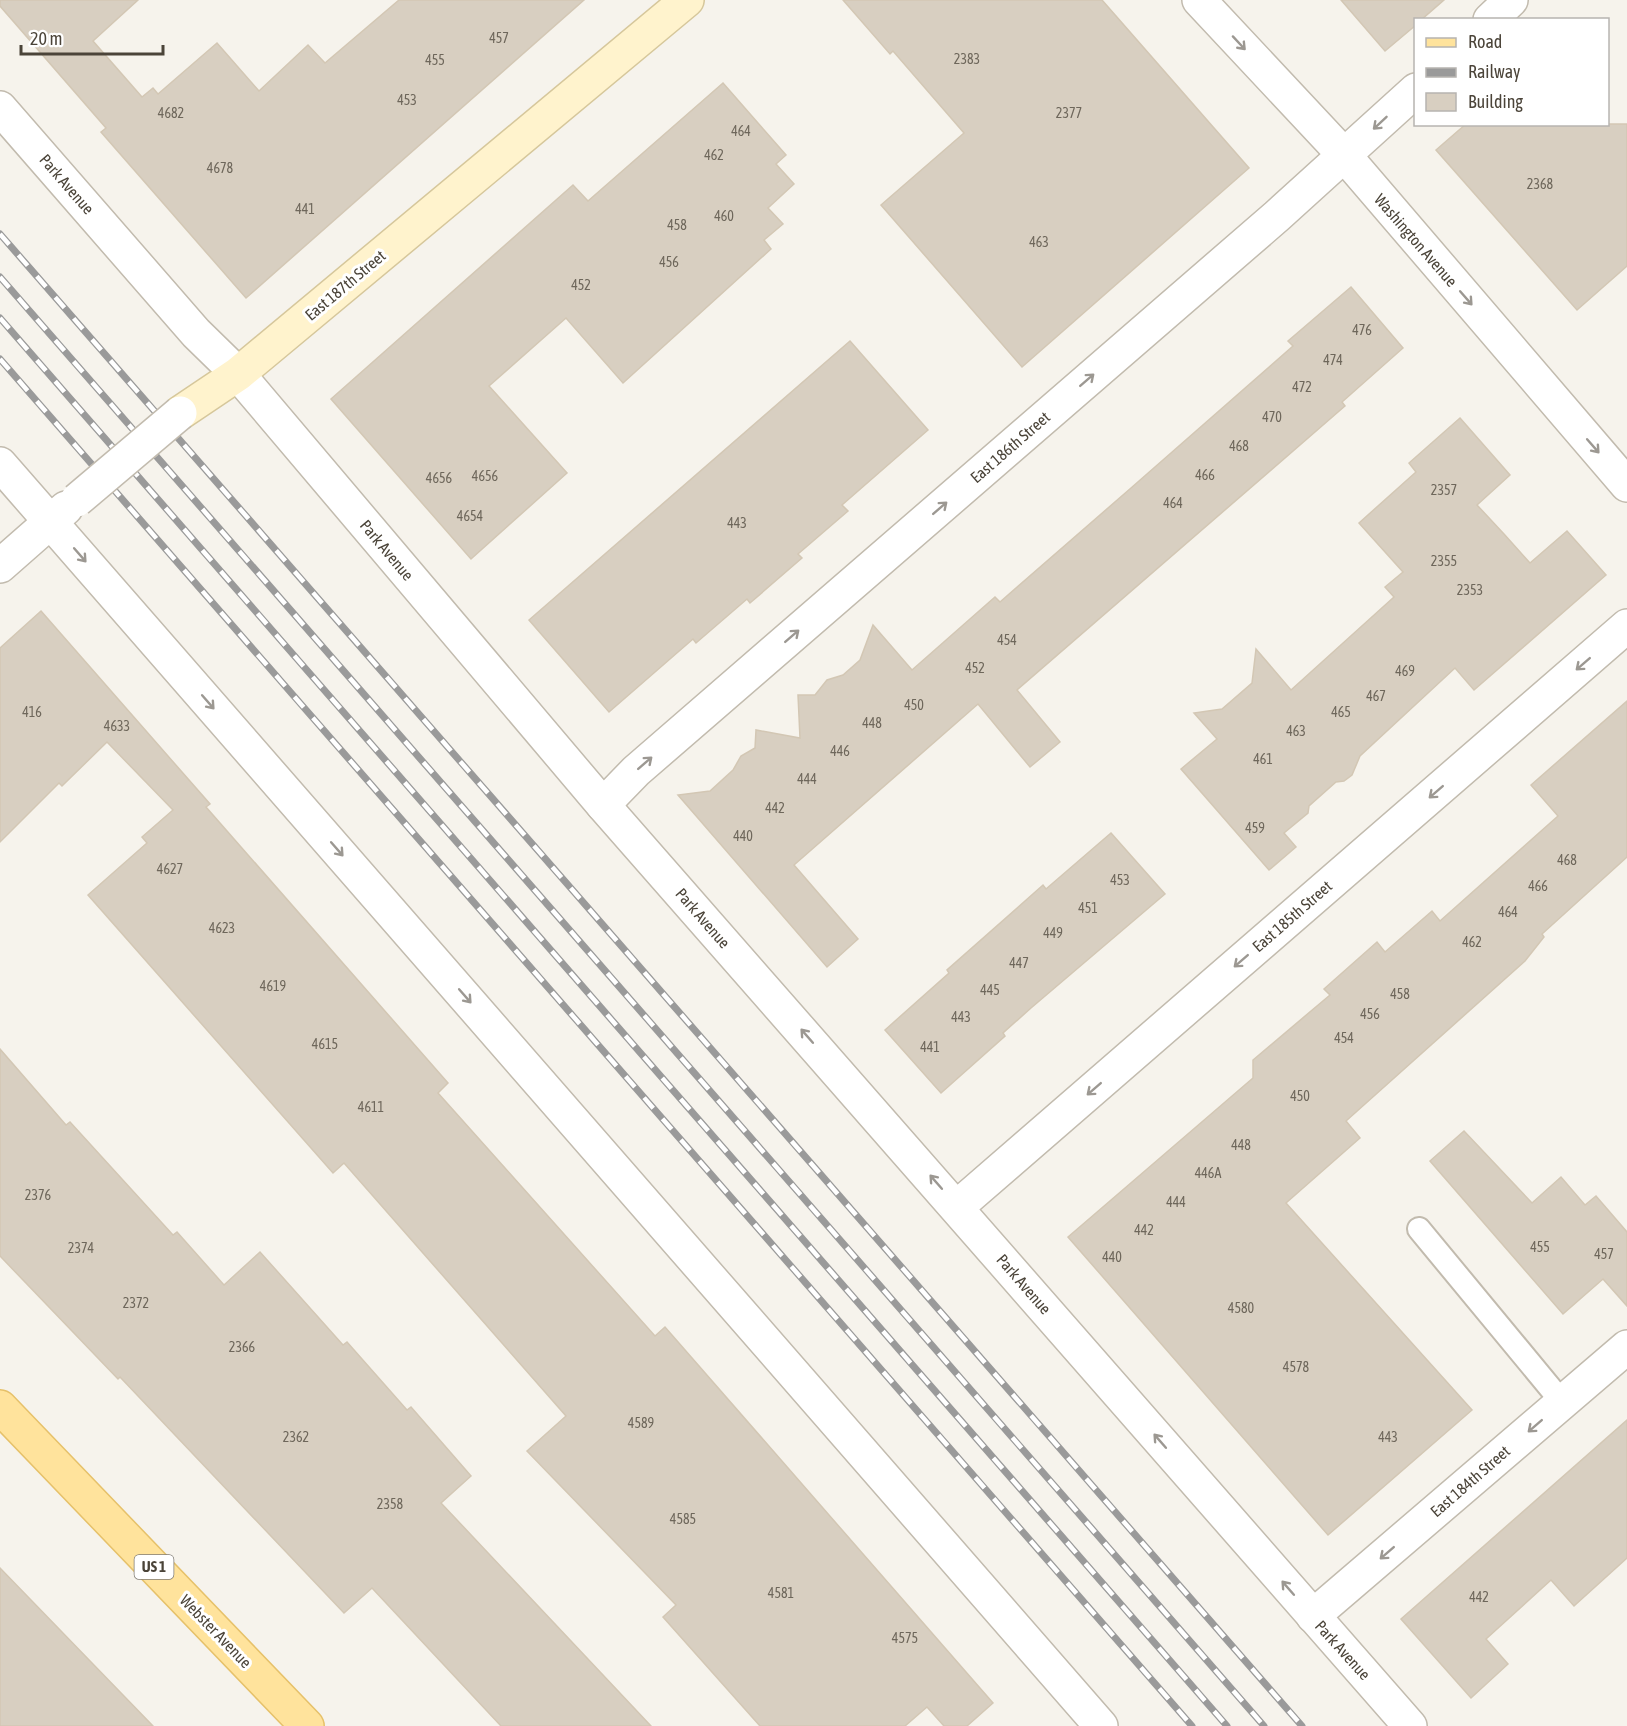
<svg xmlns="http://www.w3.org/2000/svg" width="1627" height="1726" font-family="'Asap Condensed',sans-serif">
<rect width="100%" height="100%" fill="#f6f3ec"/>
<g fill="#d8cfc1" stroke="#d3c7b4" stroke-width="1.5">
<polygon points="0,0 138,0 93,41 142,97 153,88 158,94 217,43 259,91 308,45 325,63 399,0 584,0 246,298 101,132 106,128 0,6"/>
<polygon points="843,0 1102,0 1249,168 1022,367 881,205 964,133 893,51 890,54"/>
<polygon points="1341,0 1444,0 1421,20 1416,20 1416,25 1385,51"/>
<polygon points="723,83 786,155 776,164 794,184 768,208 783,224 764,240 771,249 623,383 566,318 489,386 567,473 471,559 331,399 573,185 588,201"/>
<polygon points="1466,124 1627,124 1627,266 1577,310 1436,150"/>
<polygon points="1351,287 1403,348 1342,402 1345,406 1017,690 1060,742 1030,767 978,704 794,865 858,939 827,967 678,795 710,791 733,770 741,756 755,748 756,730 800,738 798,695 815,695 827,680 843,675 860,660 873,625 912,670 995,597 1000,602 1131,488 1293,346 1288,341"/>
<polygon points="850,341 928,430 842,505 848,511 798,554 802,558 750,603 747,599 696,643 693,639 609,712 529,620"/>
<polygon points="1460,418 1510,475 1477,505 1504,534 1530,563 1567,531 1606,575 1474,690 1455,668 1360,756 1352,775 1344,781 1336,782 1309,806 1308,813 1284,833 1296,847 1269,870 1181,769 1217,739 1194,713 1222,709 1252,683 1256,649 1291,690 1394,597 1385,587 1403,572 1359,523 1416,472 1409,463"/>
<polygon points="41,611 210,804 206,807 448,1083 438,1093 655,1336 665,1327 993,1703 967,1726 944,1726 927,1707 905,1726 760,1726 663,1617 676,1605 527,1451 566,1416 344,1163 333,1173 88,895 147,843 142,837 173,810 107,742 62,786 59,783 0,842 0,648"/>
<polygon points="1627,701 1627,857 1542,934 1544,937 1525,961 1346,1121 1360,1138 1286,1203 1472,1410 1328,1535 1068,1237 1253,1078 1253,1060 1330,995 1324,989 1377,942 1385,952 1432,911 1440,921 1558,816 1531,785"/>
<polygon points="1111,833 1165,894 1031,1008 1003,1033 1005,1036 941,1093 885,1030 949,973 947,970 1043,885 1046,889"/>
<polygon points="0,1049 66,1125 70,1122 173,1235 177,1232 224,1285 260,1252 343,1345 347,1342 407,1410 411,1407 471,1476 441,1503 651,1726 501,1726 372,1588 344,1613 120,1377 118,1379 0,1256"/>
<polygon points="1464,1131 1532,1203 1561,1177 1585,1205 1596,1196 1627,1232 1627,1306 1603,1279 1563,1314 1430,1161"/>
<polygon points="1627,1420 1627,1558 1574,1606 1551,1580 1486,1639 1508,1664 1471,1698 1401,1619"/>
<polygon points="0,1568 153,1726 0,1726"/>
</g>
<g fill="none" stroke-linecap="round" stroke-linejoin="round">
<defs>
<polyline id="lane" points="1419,1229 1562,1402"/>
<g id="street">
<polyline points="1199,0 1345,156 1627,485"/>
<polyline points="1490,20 1511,0"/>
<polyline points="0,108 196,333 238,374 603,805 1410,1726"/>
<polyline points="0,464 1101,1726"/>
<polyline points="0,566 66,508"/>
<polyline points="603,805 636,771 1277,216 1416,90"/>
<polyline points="957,1207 1627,626"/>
<polyline points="1313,1616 1627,1347"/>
</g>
<polyline id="secondary" points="180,413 238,374 687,0"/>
<polyline id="primary" points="0,1407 307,1726"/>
</defs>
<use href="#lane" stroke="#c2bbae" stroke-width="26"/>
<use href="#street" stroke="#c2bbae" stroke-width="36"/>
<use href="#secondary" stroke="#d6c79b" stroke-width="36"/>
<use href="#primary" stroke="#e6c16a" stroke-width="36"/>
<use href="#lane" stroke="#fff" stroke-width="22"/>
<use href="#street" stroke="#fff" stroke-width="33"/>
<use href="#secondary" stroke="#fff3cd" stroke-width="33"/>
<use href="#primary" stroke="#ffe39c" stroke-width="33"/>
<defs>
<g id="rail">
<polyline points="0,234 1302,1726"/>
<polyline points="0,277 1264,1726"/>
<polyline points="0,318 1227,1726"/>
<polyline points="0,359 1192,1726"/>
</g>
</defs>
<use href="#rail" stroke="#9a9a9a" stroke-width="7"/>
<use href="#rail" stroke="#fff" stroke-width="4.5" stroke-dasharray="14" stroke-linecap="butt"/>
<defs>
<polyline id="street-bridge" points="77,500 180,413"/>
</defs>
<use href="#street-bridge" stroke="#c2bbae" stroke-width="36" stroke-linecap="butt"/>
<use href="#street-bridge" stroke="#fff" stroke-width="33"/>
</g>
<defs><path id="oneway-shaft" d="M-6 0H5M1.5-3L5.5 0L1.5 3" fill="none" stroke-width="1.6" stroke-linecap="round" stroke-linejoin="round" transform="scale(1.5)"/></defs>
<g stroke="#9c9892">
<use href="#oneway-shaft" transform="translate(1239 43) rotate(47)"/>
<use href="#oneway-shaft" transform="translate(1380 123) rotate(137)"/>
<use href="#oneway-shaft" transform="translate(1466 298) rotate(49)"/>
<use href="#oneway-shaft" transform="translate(1087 380) rotate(-41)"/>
<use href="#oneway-shaft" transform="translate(1593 446) rotate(49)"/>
<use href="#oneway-shaft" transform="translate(940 508) rotate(-41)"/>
<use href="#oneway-shaft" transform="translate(80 555) rotate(49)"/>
<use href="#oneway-shaft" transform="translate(792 636) rotate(-41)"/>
<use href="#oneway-shaft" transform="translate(1583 664) rotate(139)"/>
<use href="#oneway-shaft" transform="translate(208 702) rotate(49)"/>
<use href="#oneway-shaft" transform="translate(645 763) rotate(-41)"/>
<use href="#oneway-shaft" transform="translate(1436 792) rotate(139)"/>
<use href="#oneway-shaft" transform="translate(337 849) rotate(49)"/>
<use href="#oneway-shaft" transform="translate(1241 961) rotate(139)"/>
<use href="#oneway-shaft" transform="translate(465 996) rotate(49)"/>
<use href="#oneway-shaft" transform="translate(807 1036) rotate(-131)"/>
<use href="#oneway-shaft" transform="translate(1094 1089) rotate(139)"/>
<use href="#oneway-shaft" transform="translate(936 1182) rotate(-131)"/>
<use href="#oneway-shaft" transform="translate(1535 1426) rotate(139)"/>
<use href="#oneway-shaft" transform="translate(1160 1441) rotate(-131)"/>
<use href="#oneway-shaft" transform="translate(1387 1553) rotate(139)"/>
<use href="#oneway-shaft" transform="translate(1288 1588) rotate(-131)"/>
</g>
<g text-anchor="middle" stroke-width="6" stroke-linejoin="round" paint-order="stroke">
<g font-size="14" fill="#6e675b">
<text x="499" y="43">457</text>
<text x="967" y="64">2383</text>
<text x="435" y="65">455</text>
<text x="407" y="105">453</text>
<text x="171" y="118">4682</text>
<text x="1069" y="118">2377</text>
<text x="741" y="136">464</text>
<text x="714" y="160">462</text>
<text x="220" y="173">4678</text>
<text x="1540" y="189">2368</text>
<text x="305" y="214">441</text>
<text x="724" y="221">460</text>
<text x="677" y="230">458</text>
<text x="1039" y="247">463</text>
<text x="669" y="267">456</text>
<text x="581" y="290">452</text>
<text x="1362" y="335">476</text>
<text x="1333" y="365">474</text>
<text x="1302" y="392">472</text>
<text x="1272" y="422">470</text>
<text x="1239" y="451">468</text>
<text x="1205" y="480">466</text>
<text x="485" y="481">4656</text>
<text x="439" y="483">4656</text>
<text x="1444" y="495">2357</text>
<text x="1173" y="508">464</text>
<text x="470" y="521">4654</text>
<text x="737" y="528">443</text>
<text x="1444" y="566">2355</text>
<text x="1470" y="595">2353</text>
<text x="1007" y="645">454</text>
<text x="975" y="673">452</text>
<text x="1405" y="676">469</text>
<text x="1376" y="701">467</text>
<text x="914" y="710">450</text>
<text x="32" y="717">416</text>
<text x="1341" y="717">465</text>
<text x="872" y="728">448</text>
<text x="117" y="731">4633</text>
<text x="1296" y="736">463</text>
<text x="840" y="756">446</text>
<text x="1263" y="764">461</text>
<text x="807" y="784">444</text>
<text x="775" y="813">442</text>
<text x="1255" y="833">459</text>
<text x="743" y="841">440</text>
<text x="1567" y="865">468</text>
<text x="170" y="874">4627</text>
<text x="1120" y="885">453</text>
<text x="1538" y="891">466</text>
<text x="1088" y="913">451</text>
<text x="1508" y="917">464</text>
<text x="222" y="933">4623</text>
<text x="1053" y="938">449</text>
<text x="1472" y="947">462</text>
<text x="1019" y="968">447</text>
<text x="273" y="991">4619</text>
<text x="990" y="995">445</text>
<text x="1400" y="999">458</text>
<text x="1370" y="1019">456</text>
<text x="961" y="1022">443</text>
<text x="1344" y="1043">454</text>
<text x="325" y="1049">4615</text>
<text x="930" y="1052">441</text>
<text x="1300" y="1101">450</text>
<text x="371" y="1112">4611</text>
<text x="1241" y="1150">448</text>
<text x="1208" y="1178">446A</text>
<text x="38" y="1200">2376</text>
<text x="1176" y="1207">444</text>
<text x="1144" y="1235">442</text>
<text x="1540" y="1252">455</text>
<text x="81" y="1253">2374</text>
<text x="1604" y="1259">457</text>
<text x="1112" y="1262">440</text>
<text x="136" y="1308">2372</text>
<text x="1241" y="1313">4580</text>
<text x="242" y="1352">2366</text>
<text x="1296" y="1372">4578</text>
<text x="641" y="1428">4589</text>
<text x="296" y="1442">2362</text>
<text x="1388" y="1442">443</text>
<text x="390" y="1509">2358</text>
<text x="683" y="1524">4585</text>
<text x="781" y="1598">4581</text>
<text x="1479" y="1602">442</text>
<text x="905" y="1643">4575</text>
</g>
<rect fill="#fff" stroke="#817c74" stroke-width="1.5" x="134.5" y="1555" width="39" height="24" rx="4.5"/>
<g font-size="15" font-weight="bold" fill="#4b4439">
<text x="154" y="1572">US 1</text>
</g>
<g font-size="16" fill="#4b4439" stroke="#fff">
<text transform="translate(67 184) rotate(49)" y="6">Park Avenue</text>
<text transform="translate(1416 240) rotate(49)" y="6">Washington Avenue</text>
<text transform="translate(345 285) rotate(-40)" y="6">East 187th Street</text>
<text transform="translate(1010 447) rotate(-41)" y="6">East 186th Street</text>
<text transform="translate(387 550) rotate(50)" y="6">Park Avenue</text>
<text transform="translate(1292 916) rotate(-41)" y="6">East 185th Street</text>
<text transform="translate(703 918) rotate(49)" y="6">Park Avenue</text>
<text transform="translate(1024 1284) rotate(49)" y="6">Park Avenue</text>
<text transform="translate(1470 1481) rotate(-41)" y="6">East 184th Street</text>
<text transform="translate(216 1631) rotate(46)" y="6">Webster Avenue</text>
<text transform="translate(1343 1650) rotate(48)" y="6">Park Avenue</text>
</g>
</g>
<rect x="1414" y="18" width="195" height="108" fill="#ffffff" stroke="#b7b4b0" stroke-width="1.5"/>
<rect x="1426" y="38" width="30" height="9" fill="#ffe39c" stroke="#b7b4b0" stroke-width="1.5"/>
<text x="1468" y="48" font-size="18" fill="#4b4439">Road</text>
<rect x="1426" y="68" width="30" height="9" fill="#9a9a9a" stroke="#b7b4b0" stroke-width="1.5"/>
<text x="1468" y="78" font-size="18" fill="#4b4439">Railway</text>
<rect x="1426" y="93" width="30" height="18" fill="#d8cfc1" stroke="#b7b4b0" stroke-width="1.5"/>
<text x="1468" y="108" font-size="18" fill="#4b4439">Building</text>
<path d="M21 45v9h142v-9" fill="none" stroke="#4b4439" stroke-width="3"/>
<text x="30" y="45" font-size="18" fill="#4b4439" stroke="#ffffff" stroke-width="4.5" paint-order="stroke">20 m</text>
</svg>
